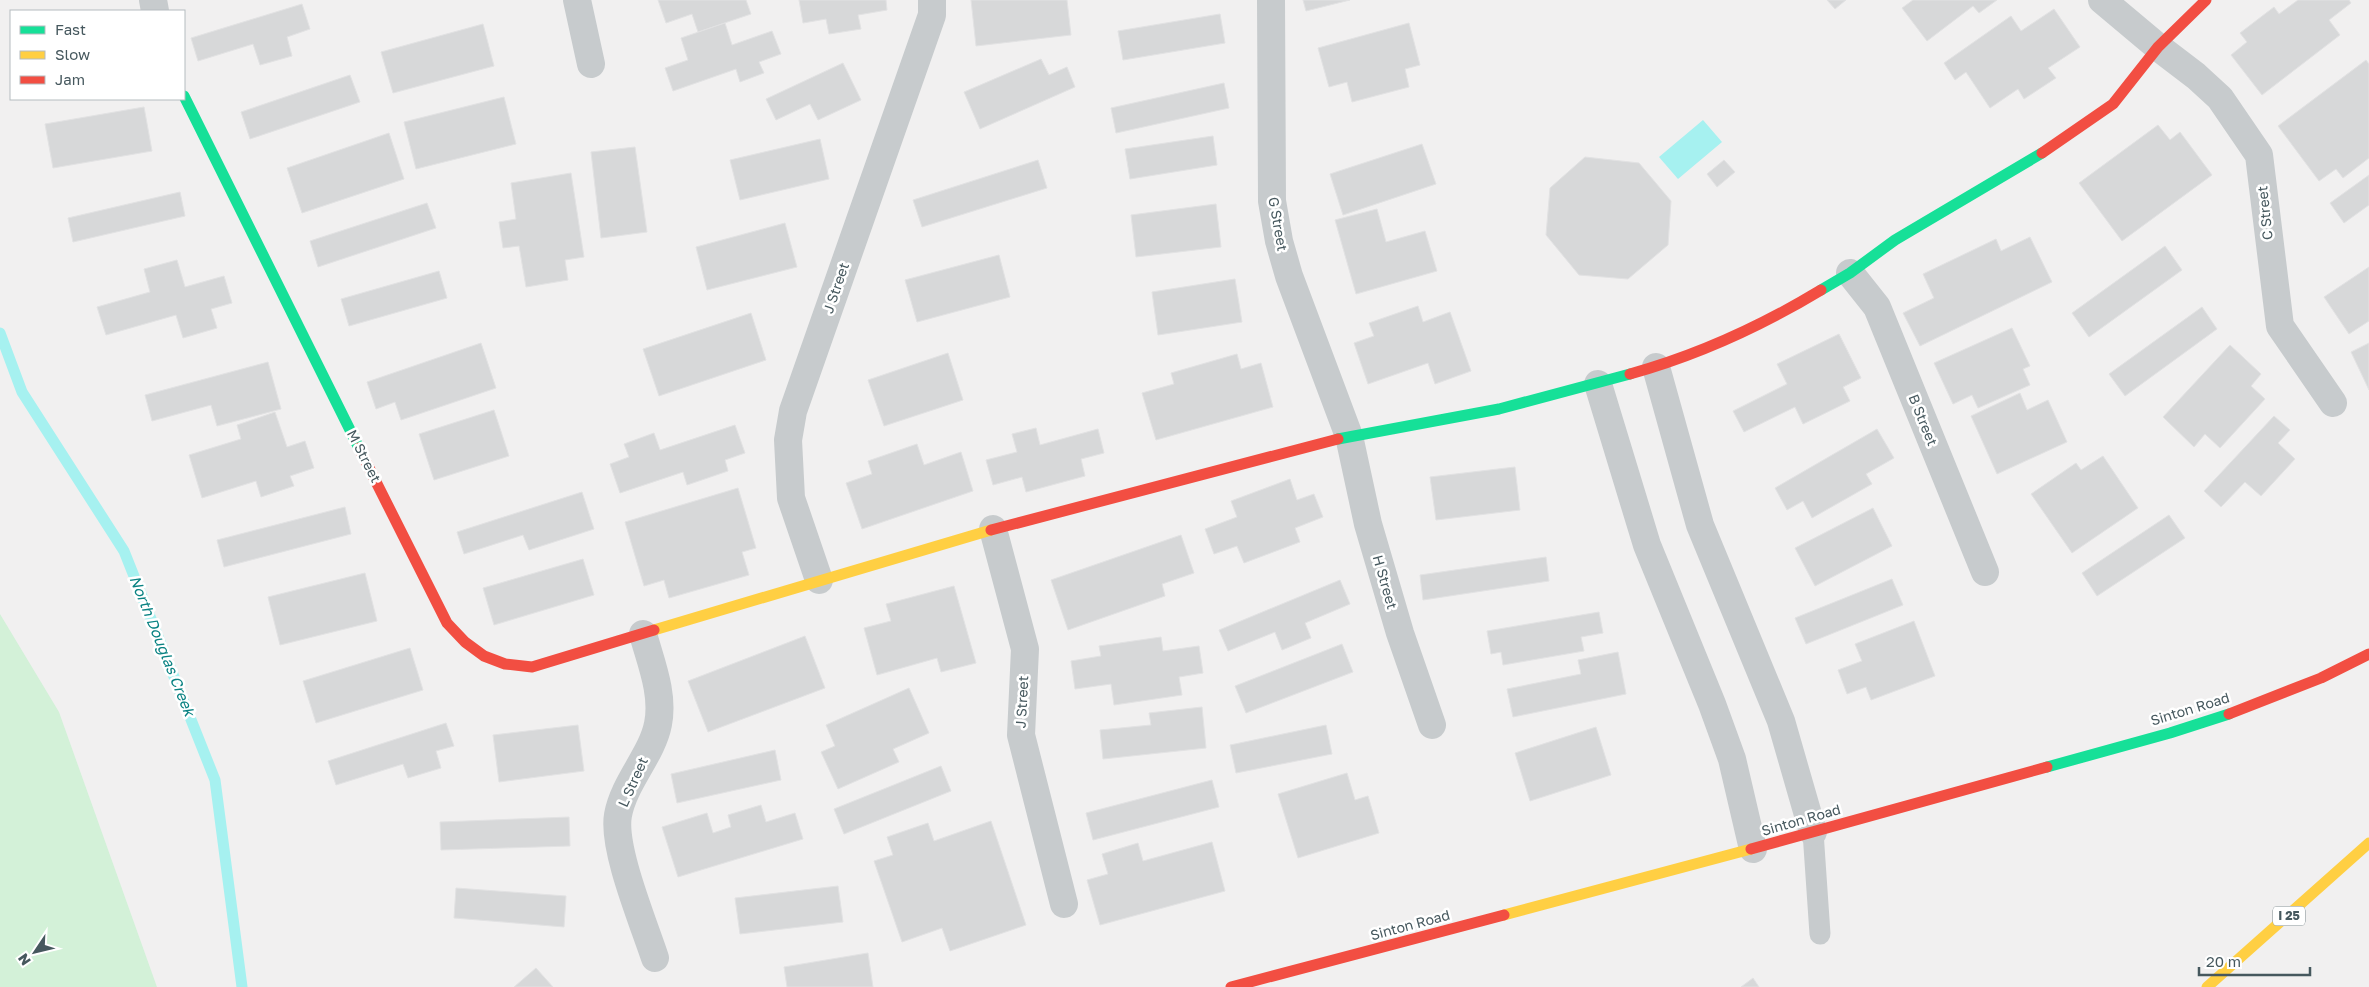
<svg xmlns="http://www.w3.org/2000/svg" width="2369" height="987" font-family="'Golos Text',sans-serif">
<rect width="100%" height="100%" fill="#f1f0f0"/>
<polygon fill="#d3f1d8" points="0,614 59,712 157,987 0,987"/>
<polygon fill="#a6f1f0" points="1703,120 1722,142 1678,179 1659,157"/>
<g fill="none" stroke-linecap="round" stroke-linejoin="round">
<polyline stroke="#a6f1f0" stroke-width="11" points="0,333 22,392 124,551 215,780 242,987"/>
</g>
<g fill="#d7d8d9" stroke="#e2e2e3">
<polygon points="658,0 746,0 751,14 698,32 692,14 666,23"/>
<polygon points="799,0 886,0 887,10 858,15 861,29 829,34 826,19 803,23"/>
<polygon points="971,0 1067,0 1071,35 976,46"/>
<polygon points="1303,0 1350,0 1306,11"/>
<polygon points="1827,0 1846,0 1835,9"/>
<polygon points="1913,0 1997,0 1979,13 1973,6 1927,41 1902,8"/>
<polygon points="2298,0 2349,0 2351,3 2329,20 2340,35 2262,95 2231,55 2247,42 2240,33 2274,7 2279,14"/>
<polygon points="302,4 310,29 287,37 292,56 260,65 253,44 198,61 191,38"/>
<polygon points="2054,9 2080,47 2048,68 2056,78 2024,99 2018,89 1990,108 1966,72 1955,80 1944,63 2011,16 2021,31"/>
<polygon points="1220,14 1225,43 1123,60 1118,31"/>
<polygon points="725,23 732,45 772,31 781,54 759,62 764,73 740,82 736,69 673,91 665,68 688,60 681,38"/>
<polygon points="1409,23 1420,65 1405,69 1409,87 1352,102 1347,82 1329,87 1318,48"/>
<polygon points="483,24 494,66 393,93 381,52"/>
<polygon points="1041,59 1049,75 1067,67 1075,87 980,129 964,92"/>
<polygon points="2366,60 2369,64 2369,158 2343,178 2336,169 2319,181 2278,126"/>
<polygon points="843,63 861,100 818,120 810,104 776,120 766,99"/>
<polygon points="350,75 360,102 250,139 241,112"/>
<polygon points="1224,83 1229,108 1116,133 1111,108"/>
<polygon points="504,97 516,144 416,169 404,122"/>
<polygon points="144,107 152,151 53,168 45,124"/>
<polygon points="2158,125 2170,140 2180,132 2212,175 2122,241 2079,183"/>
<polygon points="389,133 404,179 302,213 287,168"/>
<polygon points="1213,136 1217,165 1130,179 1125,149"/>
<polygon points="820,139 829,179 740,200 730,160"/>
<polygon points="1422,144 1436,184 1343,215 1330,174"/>
<polygon points="635,147 647,232 601,238 591,152"/>
<polygon points="1585,157 1639,163 1671,201 1668,245 1628,279 1579,275 1546,235 1550,188"/>
<polygon points="1038,160 1047,188 922,227 913,200"/>
<polygon points="1724,160 1735,172 1717,187 1707,174"/>
<polygon points="571,173 584,257 565,260 568,280 526,287 519,246 503,248 499,222 516,219 511,183"/>
<polygon points="2369,175 2369,205 2344,223 2330,203"/>
<polygon points="180,192 185,216 73,242 68,218"/>
<polygon points="427,203 436,228 318,267 310,241"/>
<polygon points="1216,204 1221,247 1136,257 1131,215"/>
<polygon points="1377,209 1386,242 1425,231 1437,271 1356,294 1335,220"/>
<polygon points="785,223 797,267 707,290 696,247"/>
<polygon points="2030,237 2052,282 1920,346 1903,313 1934,298 1923,274 1996,239 2001,251"/>
<polygon points="2165,246 2182,270 2089,337 2072,313"/>
<polygon points="999,255 1010,297 917,322 905,280"/>
<polygon points="177,260 185,287 224,276 232,303 211,309 217,328 183,338 176,315 106,335 97,307 150,292 144,269"/>
<polygon points="2369,267 2369,321 2349,334 2324,297"/>
<polygon points="439,271 447,298 349,326 341,299"/>
<polygon points="1235,279 1242,322 1158,335 1152,292"/>
<polygon points="1418,306 1423,322 1450,312 1471,371 1435,384 1428,363 1368,384 1354,343 1374,336 1369,323"/>
<polygon points="2202,307 2217,329 2125,396 2109,374"/>
<polygon points="751,313 766,360 659,396 643,349"/>
<polygon points="2012,328 2030,366 2023,369 2030,385 1978,408 1972,395 1953,404 1934,363"/>
<polygon points="1839,334 1861,378 1843,387 1850,401 1803,424 1795,407 1744,432 1733,411 1787,384 1777,364"/>
<polygon points="481,343 496,388 401,420 395,402 376,409 367,382"/>
<polygon points="2369,343 2369,390 2351,352"/>
<polygon points="2230,345 2261,374 2251,386 2265,399 2220,448 2205,434 2194,447 2163,417"/>
<polygon points="948,353 963,400 884,426 868,380"/>
<polygon points="1237,354 1241,369 1261,363 1273,407 1156,440 1142,393 1174,384 1171,373"/>
<polygon points="268,362 281,409 217,426 211,405 152,421 145,395"/>
<polygon points="2020,393 2027,410 2048,400 2067,442 1997,474 1971,416"/>
<polygon points="494,410 509,456 434,480 419,434"/>
<polygon points="275,412 287,447 305,441 314,468 290,476 294,486 261,497 256,481 202,498 189,455 241,439 237,425"/>
<polygon points="2274,416 2290,430 2278,443 2295,459 2261,496 2245,482 2221,507 2204,491"/>
<polygon points="735,425 745,453 725,460 728,471 687,485 683,472 620,493 610,464 629,457 624,444 654,433 660,450"/>
<polygon points="1036,428 1040,445 1098,429 1104,453 1081,459 1085,476 1026,492 1022,477 993,485 986,460 1017,452 1012,434"/>
<polygon points="1877,429 1894,458 1866,474 1872,484 1812,518 1803,501 1787,510 1775,488"/>
<polygon points="917,444 924,465 961,452 973,491 862,529 846,483 872,474 868,461"/>
<polygon points="2103,456 2138,508 2072,553 2031,494 2076,463 2081,470"/>
<polygon points="1515,467 1520,510 1436,520 1430,477"/>
<polygon points="1290,479 1297,500 1314,494 1323,517 1295,528 1300,542 1244,563 1237,546 1214,554 1205,529 1237,517 1231,501"/>
<polygon points="738,488 756,548 742,552 749,575 669,598 664,580 644,586 625,522"/>
<polygon points="582,492 594,529 529,550 523,535 464,554 457,532"/>
<polygon points="345,507 351,534 224,567 217,540"/>
<polygon points="1873,508 1892,546 1815,586 1795,548"/>
<polygon points="2169,515 2185,538 2097,596 2082,573"/>
<polygon points="1181,535 1194,573 1162,584 1165,596 1068,630 1051,580"/>
<polygon points="1546,557 1549,581 1423,600 1420,575"/>
<polygon points="583,559 594,595 494,625 483,588"/>
<polygon points="365,573 377,621 280,645 268,597"/>
<polygon points="1892,579 1903,605 1806,644 1795,618"/>
<polygon points="1340,580 1350,604 1305,623 1311,638 1282,650 1275,632 1228,651 1219,630"/>
<polygon points="954,586 976,663 941,672 937,658 877,675 864,628 891,621 886,604"/>
<polygon points="1599,612 1603,633 1581,637 1584,651 1503,665 1501,652 1491,654 1487,631"/>
<polygon points="1914,621 1935,676 1871,700 1866,687 1847,694 1838,670 1862,661 1855,644"/>
<polygon points="805,636 825,688 708,732 688,681"/>
<polygon points="1161,637 1163,651 1199,646 1203,673 1179,677 1182,695 1114,705 1111,684 1075,689 1071,661 1101,656 1099,646"/>
<polygon points="1342,644 1353,672 1246,713 1235,686"/>
<polygon points="410,648 423,690 316,723 303,681"/>
<polygon points="1618,652 1626,694 1513,717 1507,689 1581,674 1578,660"/>
<polygon points="909,688 929,733 893,749 899,762 838,789 821,752 835,746 826,725"/>
<polygon points="1202,707 1206,748 1103,759 1100,730 1151,725 1149,713"/>
<polygon points="446,723 454,746 436,751 441,768 408,778 403,764 336,785 328,761"/>
<polygon points="578,725 584,771 499,782 493,735"/>
<polygon points="1326,725 1332,754 1236,773 1230,745"/>
<polygon points="1596,727 1611,775 1530,801 1515,753"/>
<polygon points="775,750 781,780 677,803 671,774"/>
<polygon points="941,766 951,791 844,834 834,809"/>
<polygon points="1347,773 1355,800 1368,796 1379,833 1298,858 1278,794"/>
<polygon points="1212,780 1219,807 1093,840 1086,813"/>
<polygon points="761,805 766,822 795,813 803,839 678,877 662,827 707,813 713,833 731,827 728,815"/>
<polygon points="569,817 570,846 441,850 440,822"/>
<polygon points="991,821 1026,925 950,951 942,928 902,942 874,861 893,855 887,837 928,823 934,841"/>
<polygon points="1212,842 1225,891 1100,925 1087,880 1108,874 1102,854 1138,843 1143,861"/>
<polygon points="838,886 843,922 740,934 735,898"/>
<polygon points="456,888 566,896 564,927 454,918"/>
<polygon points="868,953 873,987 787,987 784,967"/>
<polygon points="536,968 553,987 514,987"/>
<polygon points="1753,978 1759,987 1741,987"/>
</g>
<g fill="none" stroke-linecap="round" stroke-linejoin="round">
<polyline stroke="#c7cbcd" stroke-width="21" points="1813,832 1820,934"/>
<g stroke="#c7cbcd" stroke-width="28">
<polyline points="153,0 155,11"/>
<polyline points="577,0 591,64"/>
<polyline points="1271,0 1272,201 1279,241 1289,276 1349,436 1368,524 1400,633 1432,725"/>
<polyline points="2102,0 2158,47 2196,76 2220,98 2259,155 2280,326 2333,403"/>
<polyline points="1850,273 1877,307 1985,572"/>
<polyline points="1656,367 1700,525 1781,721 1813,832"/>
<polyline points="1598,384 1647,545 1712,704 1732,759 1753,849"/>
<polyline points="993,529 1025,649 1021,735 1064,904"/>
<polyline points="819,580 791,498 788,440 793,411 932,15 932,0"/>
<path d="M 643,634 C 651,663 664,694 658,724 C 652,755 624,782 618,815 C 612,848 644,924 655,958"/>
</g>
<g stroke="#16e098" stroke-width="11">
<polyline points="184,96 359,448"/>
<polyline points="1821,290 1850,273 1895,240 2042,153"/>
<polyline points="1338,439 1499,409 1630,374"/>
<polyline points="2047,767 2170,733 2229,714"/>
</g>
<g stroke="#ffcf43" stroke-width="11">
<polyline points="654,630 991,530"/>
<polyline points="1504,915 1751,849"/>
<polyline points="2207,987 2369,843"/>
</g>
<g stroke="#f24e42" stroke-width="11">
<polyline points="2042,153 2113,104 2158,47 2206,0"/>
<path d="M 1630,374 C 1695,356 1763,325 1821,290"/>
<polyline points="359,448 447,623 465,642 484,656 505,664 532,667 654,630"/>
<polyline points="991,530 1338,439"/>
<polyline points="2229,714 2321,678 2369,654"/>
<polyline points="1751,849 2047,767"/>
<polyline points="1231,987 1504,915"/>
</g>
</g>
<g text-anchor="middle" stroke-width="5" stroke-linejoin="round" paint-order="stroke">
<rect fill="#fff" stroke="#7e8a8e" stroke-width="1" x="2273" y="906.5" width="32" height="19" rx="4"/>
<g font-size="12" font-weight="bold" fill="#46585e">
<text x="2289" y="920">I 25</text>
</g>
<g font-size="14" fill="#46585e" stroke="#fff">
<text transform="translate(2265 213) rotate(-96)" y="5">C Street</text>
<text transform="translate(1278 224) rotate(80)" y="5">G Street</text>
<text transform="translate(836 288) rotate(-71)" y="5">J Street</text>
<text transform="translate(1923 420) rotate(68)" y="5">B Street</text>
<text transform="translate(364 456) rotate(63)" y="5">M Street</text>
<text transform="translate(1385 582) rotate(74)" y="5">H Street</text>
<text transform="translate(1022 702) rotate(-87)" y="5">J Street</text>
<text transform="translate(2190 709) rotate(-17)" y="5">Sinton Road</text>
<text transform="translate(633 782) rotate(-66)" y="5">L Street</text>
<text transform="translate(1801 820) rotate(-16)" y="5">Sinton Road</text>
<text transform="translate(1410 925) rotate(-15)" y="5">Sinton Road</text>
</g>
<g font-size="15" font-style="italic" fill="#098282" stroke="#fff">
<text transform="translate(162 646) rotate(68)" y="5">North Douglas Creek</text>
</g>
</g>
<rect x="10" y="10" width="175" height="90" fill="#ffffff" stroke="#b5bcbf"/>
<rect x="20" y="26" width="25" height="8" fill="#16e098" stroke="#b5bcbf"/>
<text x="55" y="35" font-size="15" fill="#46585e">Fast</text>
<rect x="20" y="51" width="25" height="8" fill="#ffcf43" stroke="#b5bcbf"/>
<text x="55" y="60" font-size="15" fill="#46585e">Slow</text>
<rect x="20" y="76" width="25" height="8" fill="#f24e42" stroke="#b5bcbf"/>
<text x="55" y="85" font-size="15" fill="#46585e">Jam</text>
<g transform="translate(35 952) rotate(235)" stroke="#ffffff" stroke-width="4" paint-order="stroke">
<path d="M0-4L9 19L0 12L-9 19Z" fill="#46585e"/>
<text y="-8" font-size="14" font-weight="bold" text-anchor="middle" fill="#46585e">N</text>
</g>
<path d="M2199 967v8h111v-8" fill="none" stroke="#46585e" stroke-width="2.5"/>
<text x="2206" y="967" font-size="15" fill="#46585e" stroke="#ffffff" stroke-width="4" paint-order="stroke">20 m</text>
</svg>
